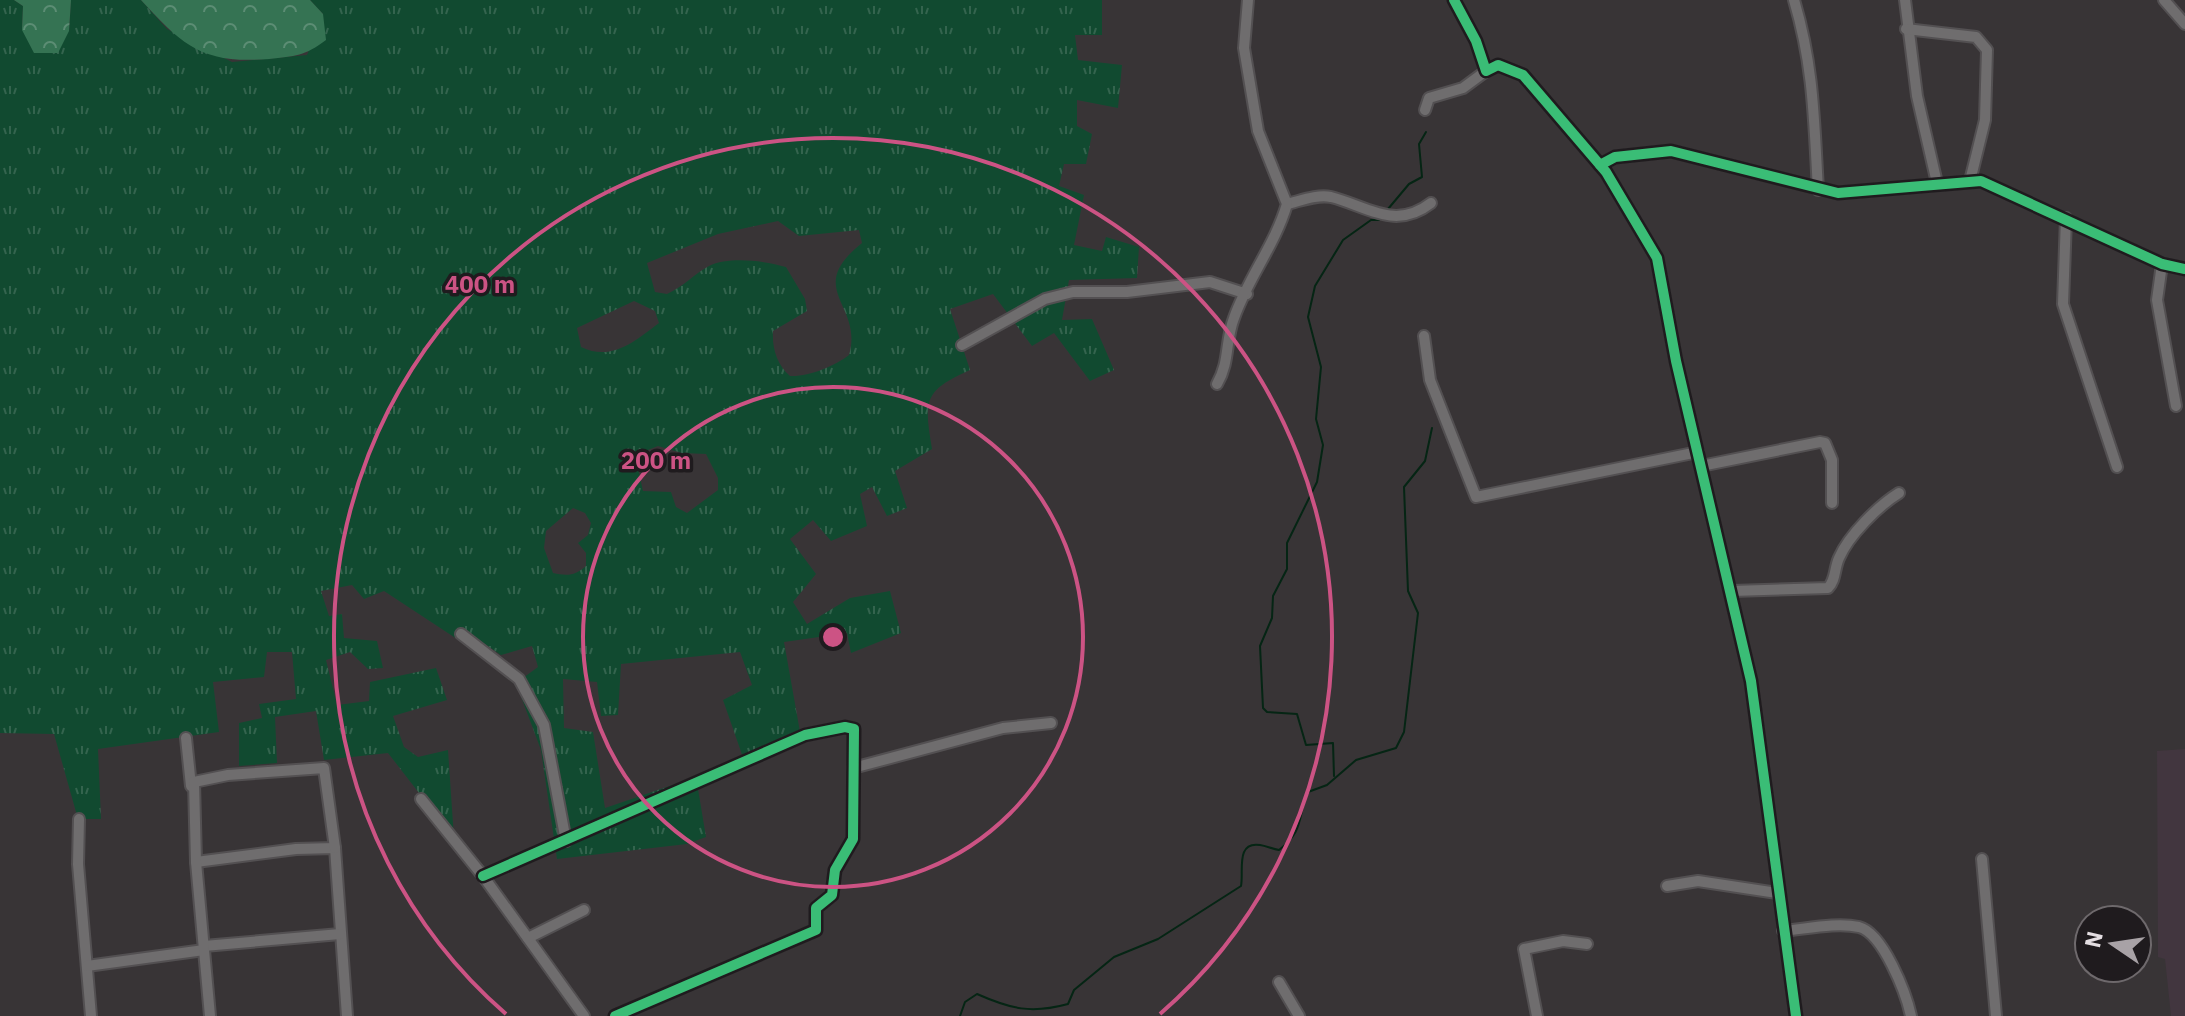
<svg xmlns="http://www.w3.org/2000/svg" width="2185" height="1016" font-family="'IBM Plex Sans',sans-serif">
<defs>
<pattern id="grass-tufts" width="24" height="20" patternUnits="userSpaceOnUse" patternTransform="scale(2)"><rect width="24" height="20" fill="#114a30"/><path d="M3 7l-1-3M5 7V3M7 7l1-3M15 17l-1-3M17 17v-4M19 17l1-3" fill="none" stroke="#34644e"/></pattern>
<pattern id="forest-crowns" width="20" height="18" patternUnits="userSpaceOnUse" patternTransform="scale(2)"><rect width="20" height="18" fill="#357353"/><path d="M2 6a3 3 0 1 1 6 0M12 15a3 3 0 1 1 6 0" fill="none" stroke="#5c8d74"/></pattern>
</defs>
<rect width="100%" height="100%" fill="#383436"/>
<polygon fill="#42363f" points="2185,749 2185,1016 2171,1016 2165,959 2158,957 2157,751"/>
<path fill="url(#grass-tufts)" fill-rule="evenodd" d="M 0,0 L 14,0 L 23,6 L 22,30 L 69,31 L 71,0 L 141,0 L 167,29 L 232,62 L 307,55 L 323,14 L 310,0 L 1102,0 L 1102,35 L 1075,35 L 1078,60 L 1122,65 L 1118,108 L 1077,100 L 1077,126 L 1092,134 L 1086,164 L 1064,164 L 1059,186 L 1084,195 L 1074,245 L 1102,251 L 1106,237 L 1139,247 L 1137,278 L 1069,280 L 1062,320 L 1092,319 L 1114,370 L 1090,381 L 1054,333 L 1032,346 L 993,294 L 950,309 L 970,370 C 923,391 924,400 932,449 L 895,471 L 907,508 L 887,516 L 872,487 L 860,494 L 867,526 L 831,541 L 813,520 L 790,539 L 816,574 L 793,602 L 807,624 L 850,598 L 890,591 L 901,633 L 851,653 L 847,633 L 784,642 L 802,743 L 746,766 L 723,700 L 752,685 L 740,652 L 621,664 L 618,715 L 601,716 L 597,682 L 563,679 L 564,728 L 593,732 L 605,808 L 696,777 L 706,837 L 687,844 L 557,859 L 541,750 L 516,683 L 538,667 L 532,646 L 501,655 L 476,638 L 457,639 L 384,591 L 364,599 L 352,585 L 321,591 L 329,616 L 342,614 L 344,638 L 377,641 L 383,668 L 368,669 L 350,652 L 326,660 L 337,705 L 369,701 L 370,682 L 436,668 L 447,700 L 393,716 L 404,747 L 418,757 L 448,750 L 454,838 L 388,753 L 324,760 L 316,711 L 275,717 L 277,763 L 239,766 L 239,723 L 262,718 L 259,704 L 296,699 L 292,652 L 267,652 L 264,677 L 213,682 L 219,732 L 98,749 L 101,819 L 78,819 L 54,734 L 0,733 ZM 778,221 L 799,236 L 859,230 L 862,243 C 803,290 864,304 849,355 C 835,366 808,377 790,376 C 777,364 772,349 773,331 L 807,311 L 805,299 L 786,267 C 766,261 729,256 709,266 C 694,274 683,287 667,294 L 655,292 L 647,263 L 718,234 ZM 634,301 L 655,311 L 659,323 C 635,341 612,362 581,347 L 577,328 ZM 658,446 L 682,453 L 706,454 L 718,478 L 718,490 L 687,513 L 676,507 L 671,492 L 643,491 L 635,455 ZM 573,508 L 585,513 L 591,523 L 588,535 L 578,543 L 586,553 L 586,566 C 575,576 567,576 553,573 L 544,548 L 546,531 Z"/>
<g fill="url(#forest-crowns)">
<polygon points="14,0 71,0 69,31 58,53 34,53 22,30 23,6"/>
<path d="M 141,0 L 310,0 L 323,14 L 326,40 C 305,56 295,56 269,59 C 203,64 184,47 141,0 Z"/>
</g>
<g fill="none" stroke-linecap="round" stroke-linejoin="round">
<g stroke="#052514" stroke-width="2">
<polyline points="1388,209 1409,184 1422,177 1419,144 1426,132"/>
<polyline points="1334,776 1333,743 1306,745 1297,714 1267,712 1263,708 1260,646 1272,618 1273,596 1287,569 1287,543 1317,482 1323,445 1316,419 1321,367 1308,317 1315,286 1343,240 1371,220 1379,220"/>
<path d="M 960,1016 L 965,1002 L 977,994 C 1011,1009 1031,1014 1068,1004 L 1074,990 L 1114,957 L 1158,939 L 1241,886 C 1244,872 1235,841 1260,845 C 1267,846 1272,849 1279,850 C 1305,830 1297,817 1308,792 L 1327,785 L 1356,760 L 1396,748 L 1404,732 L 1418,613 L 1408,591 L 1404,487 L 1425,461 L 1432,428"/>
</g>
<defs>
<g id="street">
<polyline points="1454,0 1476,41 1486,71 1498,65 1523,75 1606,172 1657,258 1676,361 1751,681 1796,1016"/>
<path d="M 1794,0 C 1814,67 1814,122 1818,190"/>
<polyline points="1905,0 1917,96 1937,183"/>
<polyline points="2164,0 2185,24"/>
<polyline points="1906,29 1976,37 1987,50 1985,120 1970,181"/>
<polyline points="1425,110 1429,98 1463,88 1486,71"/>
<polyline points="1600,165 1615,157 1671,151 1838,193 1981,181 2162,264 2185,269"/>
<path d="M 1287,204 C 1300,201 1317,194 1331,197 C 1367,206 1395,231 1431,203"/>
<polyline points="2066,218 2063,304 2117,467"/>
<polyline points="2162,264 2157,300 2176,406"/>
<polyline points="1424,336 1430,380 1476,497 1698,452"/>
<polyline points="962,345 1045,299 1073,292 1127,292 1210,282 1247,294"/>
<path d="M 1217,384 C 1230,362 1225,341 1234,318 C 1248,278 1275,245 1287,204 L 1258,131 L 1244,48 L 1248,0"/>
<polyline points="1701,466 1820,442 1825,443 1832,460 1832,503"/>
<path d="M 1732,591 L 1828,588 C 1836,580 1834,569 1839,558 C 1849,535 1878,506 1899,493"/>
<polyline points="461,634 519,679 544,725 566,841"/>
<polyline points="186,738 191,786"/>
<polyline points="853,768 1003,728 1051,723"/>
<polyline points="421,799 483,876 584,1016"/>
<polyline points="79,819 78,864 91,1016"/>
<polyline points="1982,859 1996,1016"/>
<polyline points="196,862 296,849 335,848 347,1016"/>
<polyline points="483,876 805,735 845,727 854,729 853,839 835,870 832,895 816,908 816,930 615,1016"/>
<polyline points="1667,886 1698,881 1777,893"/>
<path d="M 1783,931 C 1806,929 1836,922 1859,927 C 1883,933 1906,993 1911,1016"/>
<polyline points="528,938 584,910"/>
<polyline points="204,946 340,934"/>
<polyline points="87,966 204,950"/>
<polyline points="1279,982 1299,1016"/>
<polyline points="210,1016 196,862 194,782 228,775 324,768 335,848"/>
<polyline points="1537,1016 1524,949 1563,941 1587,944"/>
</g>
</defs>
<use href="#street" stroke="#535052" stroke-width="14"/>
<use href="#street" stroke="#6f6d6e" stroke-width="10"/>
<defs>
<g id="cycleway">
<polyline points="1454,0 1476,41 1486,71 1498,65 1523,75 1606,172 1657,258 1676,361 1751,681 1796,1016"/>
<polyline points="1600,165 1615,157 1671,151 1838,193 1981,181 2162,264 2185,269"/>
<polyline points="483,876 805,735 845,727 854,729 853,839 835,870 832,895 816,908 816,930 615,1016"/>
</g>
</defs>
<use href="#cycleway" stroke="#1f1b1e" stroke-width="15"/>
<use href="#cycleway" stroke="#3abd76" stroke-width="10"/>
</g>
<g fill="none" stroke="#cc5384" stroke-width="4">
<circle cx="833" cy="637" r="250"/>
<path d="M506 1014A499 499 0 1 1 1160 1014"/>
</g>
<circle cx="833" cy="637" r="12" fill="#cc5384" stroke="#1f1b1e" stroke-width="4"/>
<g font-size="24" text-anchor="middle" font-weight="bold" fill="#cc5384" stroke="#1f1b1e" stroke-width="7" stroke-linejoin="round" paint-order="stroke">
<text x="480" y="293">400 m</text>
<text x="656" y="469">200 m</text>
</g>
<g transform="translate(2113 944) rotate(283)"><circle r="38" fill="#1f1b1e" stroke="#6e696c" stroke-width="2"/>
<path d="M0-6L14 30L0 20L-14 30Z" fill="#a8a2a6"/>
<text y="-12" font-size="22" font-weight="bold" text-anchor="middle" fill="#e4dee2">N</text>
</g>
</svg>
